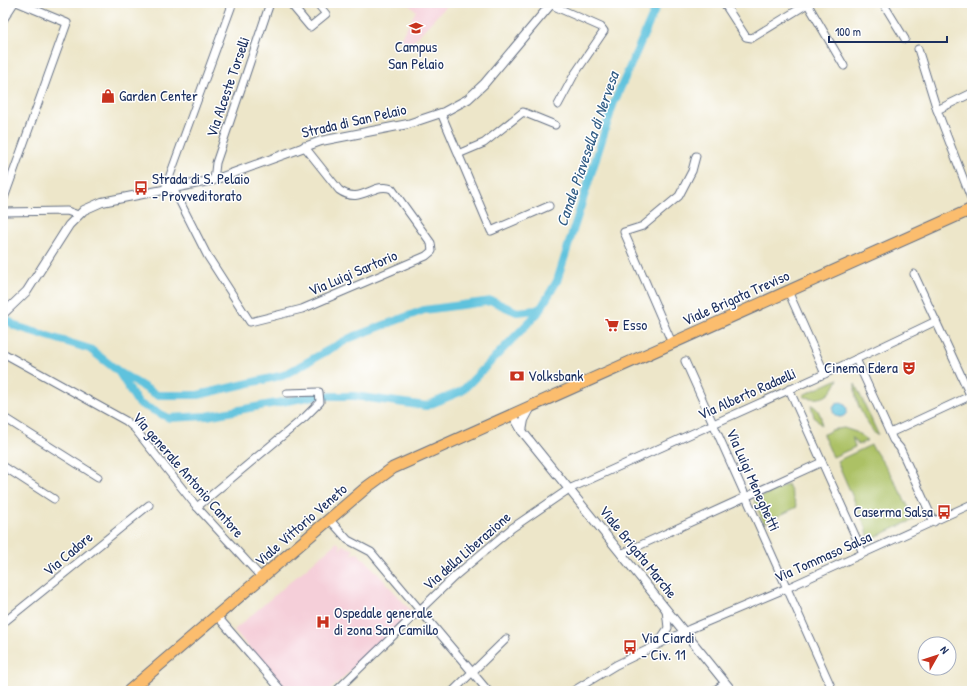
<svg xmlns="http://www.w3.org/2000/svg" width="975" height="694" font-family="'Patrick Hand',sans-serif">
<rect width="100%" height="100%" fill="#fff"/>
<filter id="ink" filterUnits="userSpaceOnUse"><feTurbulence type="fractalNoise" baseFrequency=".025" numOctaves="2"/><feDisplacementMap in="SourceGraphic" scale="8" xChannelSelector="R" yChannelSelector="G"/><feConvolveMatrix kernelMatrix="1 2 1 2 8 2 1 2 1" color-interpolation-filters="sRGB"/></filter>
<filter id="wash" filterUnits="userSpaceOnUse"><feTurbulence type="fractalNoise" baseFrequency=".012" numOctaves="4" result="noise"/><feDisplacementMap in="SourceGraphic" scale="16" xChannelSelector="R" yChannelSelector="G"/><feGaussianBlur stdDeviation="0.9" result="paint"/><feColorMatrix in="noise" values="0 0 0 0 0 0 0 0 0 0 0 0 0 0 0 0 0 1.4 0 .05"/><feComposite in="paint" operator="in"/></filter>
<g filter="url(#wash)">
<rect width="100%" height="100%" fill="#ede6c9"/>
<g fill="#f5cfd9">
<polygon points="407,3 449,3 405,50 400,39 416,11"/>
<polygon points="337,542 340,545 340,551 342,545 354,550 351,554 358,553 363,559 364,558 412,612 329,691 286,691 234,630"/>
</g>
<g fill="#acc165" stroke="#647862">
<path d="M 838,379 C 831,396 823,401 805,397 L 803,395 Z"/>
<path d="M 855,384 L 878,434 L 876,435 C 865,421 854,403 855,384 Z"/>
<path d="M 811,405 C 818,407 823,418 821,425 L 814,417 Z"/>
<polygon points="844,428 856,432 868,440 858,445 852,437 855,447 833,457 823,435 831,430"/>
<polygon points="871,445 890,473 915,519 873,538 868,536 867,530 837,461"/>
<polygon points="788,484 797,507 764,523 754,500"/>
</g>
<circle fill="#5ec2dd" stroke="#3c789e" cx="840" cy="410" r="7"/>
<g fill="none" stroke-linecap="round" stroke-linejoin="round">
<g stroke="#5ec2dd" stroke-width="8">
<polyline points="3,316 15,326 90,349 118,371 138,403 169,418 207,416 314,396 354,396 426,406 462,391 538,313 557,281 613,105 658,3"/>
<polyline points="119,372 157,395 198,395 284,375 350,338 424,310 492,301 517,312 536,310 542,307"/>
</g>
</g>
</g>
<g filter="url(#ink)">
<g fill="none" stroke-linecap="round" stroke-linejoin="round">
<defs>
<g id="minor">
<polyline points="290,3 310,27 326,14 317,3"/>
<polyline points="552,3 556,7 601,27 604,31 574,75 558,105"/>
<polyline points="724,3 746,37 752,38 809,3"/>
<polyline points="807,3 844,66"/>
<polyline points="883,3 905,39"/>
<polyline points="3,20 14,3"/>
<polyline points="918,49 937,110 972,201"/>
<polyline points="937,110 972,93"/>
<polyline points="441,113 491,231 549,206"/>
<polyline points="458,154 484,143 523,112 555,125"/>
<polyline points="214,180 216,163 270,3"/>
<path d="M 173,188 L 207,255 L 250,322 L 302,309 L 426,256 L 432,251 L 431,243 L 392,189 C 373,181 361,206 339,190 L 304,146"/>
<polyline points="165,189 232,5"/>
<polyline points="3,201 67,23 19,3"/>
<polyline points="3,212 67,211 78,215"/>
<polyline points="914,274 972,399"/>
<polyline points="788,291 825,374"/>
<polyline points="672,343 624,232 643,226 679,196 692,171 696,156"/>
<polyline points="3,353 126,421 135,429 197,507 262,578"/>
<polyline points="856,359 893,440 900,448 934,522"/>
<polyline points="685,361 833,691"/>
<polyline points="789,389 863,553"/>
<polyline points="3,417 98,477"/>
<polyline points="890,433 972,395"/>
<polyline points="3,466 54,499"/>
<polyline points="197,507 305,417 320,402 319,392 287,393"/>
<polyline points="330,520 348,540 371,552 488,691"/>
<polyline points="621,554 822,462"/>
<polyline points="217,616 282,691"/>
<polyline points="3,623 149,505"/>
<polyline points="657,644 668,628 666,610"/>
<polyline points="336,691 455,576 512,528 569,489 833,370 936,321"/>
<polyline points="453,691 506,639"/>
<polyline points="573,691 616,665 690,629 787,588 972,504"/>
<polyline points="714,691 725,683"/>
</g>
<g id="tertiary">
<polyline points="3,314 27,291 69,225 84,210 102,202 214,180 321,141 408,124 444,112 468,99 484,84 552,3"/>
<polyline points="513,415 522,431 732,691"/>
<polyline points="522,431 524,420 531,407"/>
</g>
<polyline id="primary" points="129,691 367,487 393,468 972,209"/>
</defs>
<use href="#minor" stroke="#646f83" stroke-width="9"/>
<use href="#tertiary" stroke="#646f83" stroke-width="10"/>
<use href="#primary" stroke="#646f83" stroke-width="13"/>
<use href="#minor" stroke="#fff" stroke-width="7"/>
<use href="#tertiary" stroke="#fff" stroke-width="8"/>
<use href="#primary" stroke="#fbbd6e" stroke-width="11"/>
</g>
</g>
<defs>
<symbol id="school-bare" viewBox="-9 -9 18 18"><path d="M0-5L7-2L0 1L-7-2ZM-4 1L0 2.5L4 1V4Q0 6-4 4Z" fill="#c8321e" stroke="#fff" stroke-width="2.5" paint-order="stroke"/></symbol>
<symbol id="shop-bare" viewBox="-9 -9 18 18"><path d="M-5-2.5h2.3a2.7 3.5 0 0 1 5.4 0H5L5.5 6h-11ZM-1.5-2.5h3a1.5 2.3 0 0 0-3 0Z" fill="#c8321e" stroke="#fff" stroke-width="2.5" paint-order="stroke"/></symbol>
<symbol id="bus-bare" viewBox="-9 -9 18 18"><path d="M-5-6H5V4H4V6H2V4H-2V6H-4V4H-5ZM-3.5-4V0h7V-4ZM-3.5 1.2v1.5H-2V1.2ZM2 1.2v1.5H3.5V1.2Z" fill="#c8321e" stroke="#fff" stroke-width="2.5" paint-order="stroke"/></symbol>
<symbol id="supermarket-bare" viewBox="-9 -9 18 18"><path d="M-6-5.5h2.5l.6 2H6L4.5 2H-2.5L-4.4-4H-6ZM-1.5 3.2a1.3 1.3 0 1 0 .1 0ZM3 3.2a1.3 1.3 0 1 0 .1 0Z" fill="#c8321e" stroke="#fff" stroke-width="2.5" paint-order="stroke"/></symbol>
<symbol id="theatre-bare" viewBox="-9 -9 18 18"><path d="M-5-5.5Q0-4 5-5.5V0Q5 5 0 6Q-5 5-5 0ZM-3.3-2.5H-1v1.5H-3.3ZM1-2.5H3.3v1.5H1ZM-2.8 1Q0 5.5 2.8 1Z" fill="#c8321e" stroke="#fff" stroke-width="2.5" paint-order="stroke"/></symbol>
<symbol id="bank-bare" viewBox="-9 -9 18 18"><path d="M-6-4H6V4H-6ZM0-2.3a2.3 2.3 0 1 0 0 4.6a2.3 2.3 0 1 0 0-4.6Z" fill="#c8321e" stroke="#fff" stroke-width="2.5" paint-order="stroke"/></symbol>
<symbol id="hospital-bare" viewBox="-9 -9 18 18"><path d="M-5-5h3v3.5h4V-5h3V5h-3V1.5h-4V5h-3Z" fill="#c8321e" stroke="#fff" stroke-width="2.5" paint-order="stroke"/></symbol>
</defs>
<g fill-rule="evenodd">
<use href="#school-bare" x="406" y="18" width="20" height="20"/>
<use href="#shop-bare" x="98" y="86" width="20" height="20"/>
<use href="#bus-bare" x="131" y="178" width="20" height="20"/>
<use href="#supermarket-bare" x="602" y="315" width="20" height="20"/>
<use href="#theatre-bare" x="899" y="358" width="20" height="20"/>
<use href="#bank-bare" x="507" y="366" width="20" height="20"/>
<use href="#bus-bare" x="934" y="502" width="20" height="20"/>
<use href="#hospital-bare" x="313" y="612" width="20" height="20"/>
<use href="#bus-bare" x="620" y="637" width="20" height="20"/>
</g>
<g text-anchor="middle" stroke-width="3" stroke-linejoin="round" paint-order="stroke">
<g font-size="15" fill="#1b2f5e" stroke="#fff" text-anchor="start">
<text x="416" y="52" text-anchor="middle">Campus<tspan x="416" dy="17">San Pelaio</tspan></text>
<text x="119" y="101">Garden Center</text>
<text x="152" y="184">Strada di S. Pelaio<tspan x="152" dy="17">- Provveditorato</tspan></text>
<text x="623" y="330">Esso</text>
<text x="898" y="373" text-anchor="end">Cinema Edera</text>
<text x="528" y="381">Volksbank</text>
<text x="933" y="517" text-anchor="end">Caserma Salsa</text>
<text x="334" y="618">Ospedale generale<tspan x="334" dy="17">di zona San Camillo</tspan></text>
<text x="641" y="643">Via Ciardi<tspan x="641" dy="17">- Civ. 11</tspan></text>
</g>
<g font-size="15" fill="#1b2f5e" stroke="#fff">
<text transform="translate(228 87) rotate(-71)" y="5">Via Alceste Torselli</text>
<text transform="translate(354 121) rotate(-13)" y="5">Strada di San Pelaio</text>
<text transform="translate(353 273) rotate(-23)" y="5">Via Luigi Sartorio</text>
<text transform="translate(736 298) rotate(-24)" y="5">Viale Brigata Treviso</text>
<text transform="translate(747 394) rotate(-24)" y="5">Via Alberto Radaelli</text>
<text transform="translate(188 475) rotate(49)" y="5">Via generale Antonio Cantore</text>
<text transform="translate(753 480) rotate(66)" y="5">Via Luigi Meneghetti</text>
<text transform="translate(301 525) rotate(-41)" y="5">Viale Vittorio Veneto</text>
<text transform="translate(467 551) rotate(-41)" y="5">Via della Liberazione</text>
<text transform="translate(638 552) rotate(51)" y="5">Viale Brigata Marche</text>
<text transform="translate(68 554) rotate(-40)" y="5">Via Cadore</text>
<text transform="translate(823 557) rotate(-24)" y="5">Via Tommaso Salsa</text>
</g>
<g font-size="16" font-style="italic" fill="#2f5b84" stroke="#fff">
<text transform="translate(587 149) rotate(-71)" y="6">Canale Piavesella di Nervesa</text>
</g>
</g>
<rect width="975" height="694" fill="none" stroke="#fff" stroke-width="16"/>
<g transform="translate(937 656) rotate(51)"><circle r="19" fill="#ffffff" stroke="#a4acbf"/>
<path d="M0-3L7 15L0 10L-7 15Z" fill="#c8321e"/>
<text y="-6" font-size="11" font-weight="bold" text-anchor="middle" fill="#1b2f5e">N</text>
</g>
<path d="M829 36v6h118v-6" fill="none" stroke="#1b2f5e" stroke-width="2"/>
<text x="835" y="36" font-size="12" fill="#1b2f5e" stroke="#ffffff" stroke-width="3" paint-order="stroke">100 m</text>
</svg>
